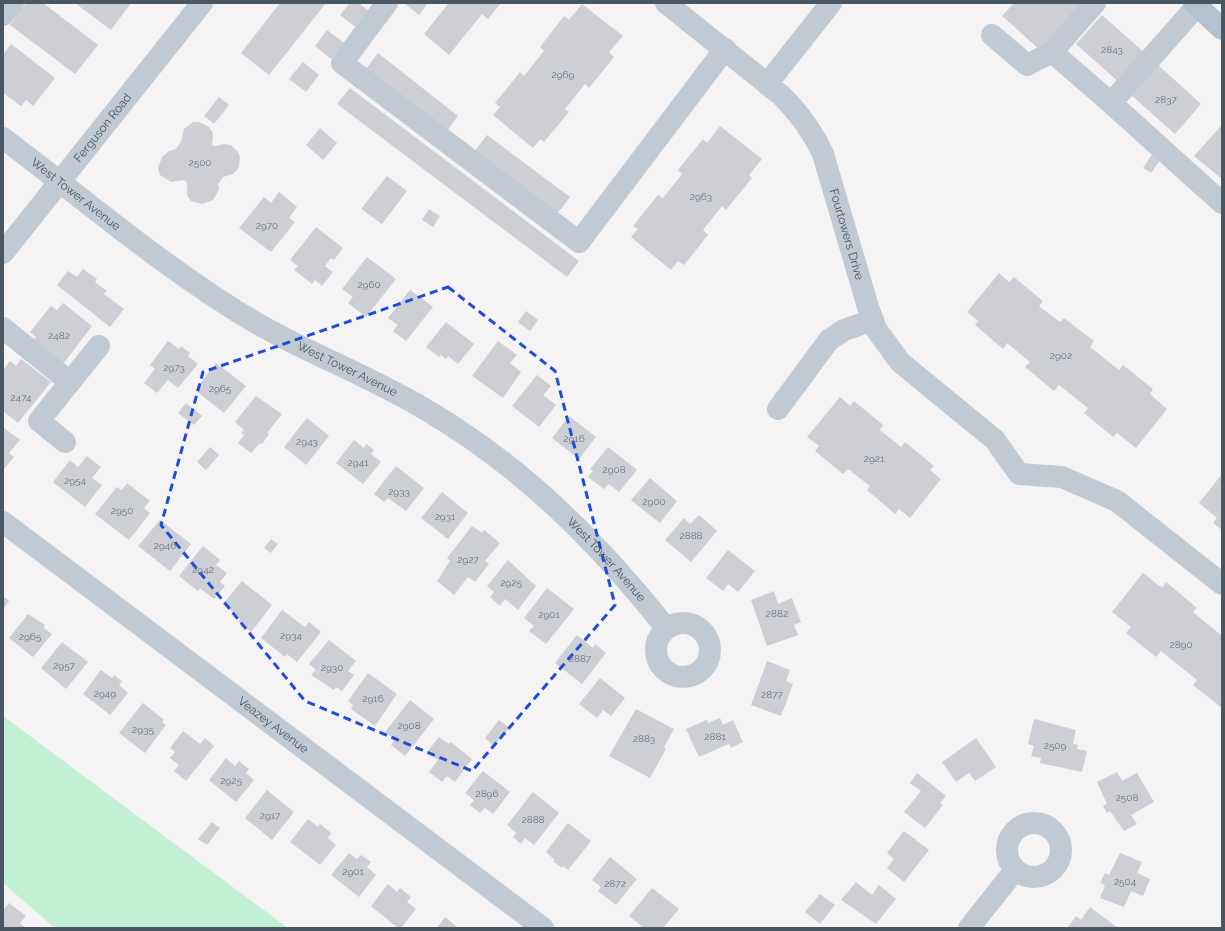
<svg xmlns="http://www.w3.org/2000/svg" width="1225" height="931" font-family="Raleway,sans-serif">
<rect width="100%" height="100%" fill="#f5f3f3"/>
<polygon fill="#c3f1d5" points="3,716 288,928 55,928 3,883"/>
<g fill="#cdcfd5">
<polygon points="26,3 43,3 98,45 75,74 10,25"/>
<polygon points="75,3 131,3 111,30"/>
<polygon points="280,3 326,3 269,75 241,53"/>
<polygon points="350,3 359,3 370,12 357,28 340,15"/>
<polygon points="404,3 428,3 419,15"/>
<polygon points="449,3 501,3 488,19 482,14 449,55 424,34"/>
<polygon points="1014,3 1083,3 1040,50 1002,16"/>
<polygon points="582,4 623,36 609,52 614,57 589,88 585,84 565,109 569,112 544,142 540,139 533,148 493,115 500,107 495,103 520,72 524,76 544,51 540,47 564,16 569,20"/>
<polygon points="1102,15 1147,55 1121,84 1076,44"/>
<polygon points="327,30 344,43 331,59 315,46"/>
<polygon points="11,44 55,78 33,106 26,100 21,106 3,93 3,55"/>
<polygon points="378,53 458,116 446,132 366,69"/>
<polygon points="303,62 319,75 306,92 289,79"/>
<polygon points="1157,64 1201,104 1175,134 1130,94"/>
<polygon points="350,88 579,261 567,277 337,104"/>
<polygon points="219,97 229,105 214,124 204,116"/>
<polygon points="193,122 199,122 209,127 213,133 212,145 215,146 224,144 231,145 238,152 240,157 239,168 233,174 223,177 218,184 219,189 213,200 202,204 191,201 187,195 187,182 184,180 171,182 160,175 158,168 162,157 169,151 176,149 181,142 184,129"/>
<polygon points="1222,125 1222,179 1194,156"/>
<polygon points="720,126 762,159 749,175 752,178 726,210 722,206 703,230 708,235 684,265 678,261 671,270 631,237 638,229 633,226 658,195 663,198 682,174 678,170 703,139 707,143"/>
<polygon points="320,128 337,143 323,160 306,145"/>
<polygon points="487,135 570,197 557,214 474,152"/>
<polygon points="1153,153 1161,159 1151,173 1143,168"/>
<polygon points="387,176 407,191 382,224 361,209"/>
<polygon points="279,192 297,207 289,218 295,222 271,252 239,228 264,197 271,203"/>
<polygon points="429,209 440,216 433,227 422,220"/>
<polygon points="316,227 343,248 334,260 331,258 325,266 333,272 322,286 315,280 312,284 294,270 298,266 290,260"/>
<polygon points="367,257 396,279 366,317 348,303 353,297 342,289"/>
<polygon points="83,269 97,279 95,282 107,291 104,294 124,309 110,327 57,285 68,271 77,277"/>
<polygon points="999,273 1009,282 1014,277 1043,301 1039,306 1060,322 1064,318 1094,341 1090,347 1119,370 1123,365 1153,389 1150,394 1167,409 1136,448 1117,433 1113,437 1084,413 1088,408 1059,385 1054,391 1025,367 1030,362 1007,343 1003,349 975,325 978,321 967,312"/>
<polygon points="410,290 433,307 406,341 393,331 398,325 388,318"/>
<polygon points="63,303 92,326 60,368 31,344 36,337 30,332 51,306 57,310"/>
<polygon points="526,311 538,320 530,331 518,322"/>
<polygon points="446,322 474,344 458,364 448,356 446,359 441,355 439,357 426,347"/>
<polygon points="168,341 179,349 181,346 190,353 188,356 198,364 178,388 168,380 157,393 144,383 155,369 150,365"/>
<polygon points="498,341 517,355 510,363 521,372 503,398 472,376"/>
<polygon points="21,359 51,382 18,423 3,411 3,370 10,361 16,366"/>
<polygon points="216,363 246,386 224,413 195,390"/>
<polygon points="537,375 551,386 543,395 556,405 539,427 512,406"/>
<polygon points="256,396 282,414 267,433 269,434 262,444 260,443 251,453 238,443 244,435 241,433 244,430 235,422"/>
<polygon points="840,397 850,406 854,401 883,425 880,430 901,447 905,442 934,466 930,470 941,479 910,518 899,509 895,514 867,490 870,486 848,469 843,474 815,451 819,446 807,437"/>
<polygon points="186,403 202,416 194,425 178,413"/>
<polygon points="569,416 596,437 579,459 552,438"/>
<polygon points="307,418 329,436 306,465 284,447"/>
<polygon points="3,427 20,440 9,453 14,457 3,470"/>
<polygon points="354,440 364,448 366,444 374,450 371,454 381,462 363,484 336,463"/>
<polygon points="210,447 219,455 206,470 197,462"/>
<polygon points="608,447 637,470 619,492 609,484 604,489 588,477 593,471 590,469"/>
<polygon points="87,456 101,467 92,478 102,485 85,507 53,482 70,460 78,467"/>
<polygon points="396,466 424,488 406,511 388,498 384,502 374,494"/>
<polygon points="1222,474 1222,530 1213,523 1217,518 1199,503"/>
<polygon points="650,478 677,501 660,523 631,500"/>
<polygon points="127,483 150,501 144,508 150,513 129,540 95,514 117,487 122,490"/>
<polygon points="442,492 468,513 448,539 421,518"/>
<polygon points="699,515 717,531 691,562 665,540 684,518 690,524"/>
<polygon points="160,520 191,544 170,571 138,546"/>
<polygon points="472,526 482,533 484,530 500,543 485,561 489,564 475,582 468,577 454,595 437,581 450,561 447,558"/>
<polygon points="271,539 278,544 271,553 264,548"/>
<polygon points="203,546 220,560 216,565 227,573 220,582 225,586 214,599 200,588 198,591 179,576"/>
<polygon points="728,550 755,571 738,592 728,584 723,591 706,578"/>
<polygon points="508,560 536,586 518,610 505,599 500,606 490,597 494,592 487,586"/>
<polygon points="1143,573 1162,588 1166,582 1197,608 1193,612 1222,636 1222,708 1193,685 1197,680 1161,651 1156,657 1126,633 1131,627 1112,612"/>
<polygon points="242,581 272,605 251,632 238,621 240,618 223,604"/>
<polygon points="547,588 574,609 546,644 529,631 534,626 524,618"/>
<polygon points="774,591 778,604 792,598 801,622 794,625 798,635 767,646 751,600"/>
<polygon points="3,596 9,601 3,610"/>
<polygon points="282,610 305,627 309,622 321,632 297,662 287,654 285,657 261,638"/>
<polygon points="28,614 45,625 44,628 52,634 33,657 9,638"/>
<polygon points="577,635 593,648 595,644 606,653 582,684 555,663"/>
<polygon points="329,640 356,661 348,671 354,675 342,691 336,687 334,690 311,675 316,670 309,664"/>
<polygon points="62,642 88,662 66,689 41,668"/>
<polygon points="767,661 790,670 786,681 793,684 781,716 751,705"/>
<polygon points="101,670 112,678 114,675 122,681 119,685 128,693 110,715 83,694"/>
<polygon points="368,673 397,694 375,726 351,709 353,705 348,701"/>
<polygon points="600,678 625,698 611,716 603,710 597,718 579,704"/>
<polygon points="410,700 434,719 405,756 391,745 395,740 385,732"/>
<polygon points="143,703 164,720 162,722 166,725 145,753 119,733"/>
<polygon points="636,709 674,729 664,747 666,749 650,778 609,756"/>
<polygon points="720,718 723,725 733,720 743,742 731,748 729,744 699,757 686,729 707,720 708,723"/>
<polygon points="1034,719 1076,730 1073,744 1078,745 1077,749 1087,751 1082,772 1040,763 1041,758 1031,756 1034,746 1028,744"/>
<polygon points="499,720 509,728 494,746 485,738"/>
<polygon points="183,731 200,744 205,738 214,746 186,781 174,771 179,765 170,758 175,752 170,748"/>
<polygon points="439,737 449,744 451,742 472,759 455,782 447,776 442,782 429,772 438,760 427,752"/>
<polygon points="976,738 996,767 975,781 969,773 956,782 942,762"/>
<polygon points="226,758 235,766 239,761 249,769 246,773 254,780 236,802 209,780"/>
<polygon points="483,771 510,792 493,814 485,808 480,813 470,805 474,800 465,793"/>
<polygon points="1117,772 1122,781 1137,773 1154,802 1131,815 1137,824 1124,831 1110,811 1107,813 1103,806 1107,804 1097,782"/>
<polygon points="917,773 946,796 940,803 943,805 925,828 904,812 921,791 910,783"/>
<polygon points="267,790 294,812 272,840 245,818"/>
<polygon points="533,792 559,813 534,845 525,838 521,844 513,837 516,833 507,825"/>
<polygon points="308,819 318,827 320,824 331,833 328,838 336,845 320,865 290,842"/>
<polygon points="212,822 220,828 207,845 198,839"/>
<polygon points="568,823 591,841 568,870 563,866 562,868 553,861 555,860 546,852"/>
<polygon points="904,831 929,850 904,882 887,868 894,859 887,853"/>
<polygon points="349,853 357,859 361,855 371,862 367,867 376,875 359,897 331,875"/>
<polygon points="1120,853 1142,862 1137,873 1150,879 1143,896 1131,891 1124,907 1100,898 1105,885 1100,883 1105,873 1109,875"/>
<polygon points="610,857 637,879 616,905 598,891 601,887 592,880"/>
<polygon points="856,882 872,895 879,885 896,899 876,924 841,900"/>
<polygon points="388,884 397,892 400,888 411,897 407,902 416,909 401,928 398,928 371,906"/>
<polygon points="652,888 679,909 663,928 644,928 629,916"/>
<polygon points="820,894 835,905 820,924 805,912"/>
<polygon points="9,903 26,916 20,923 26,928 3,928 3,910"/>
<polygon points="1090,907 1118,928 1068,927 1076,916 1081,920"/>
<polygon points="445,917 458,928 437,928"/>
</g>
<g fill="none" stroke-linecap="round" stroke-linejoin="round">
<g stroke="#c1cad2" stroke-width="22">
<polyline points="387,3 342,63 579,242 725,49"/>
<path id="s1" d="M 666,3 L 781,95 C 799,113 812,130 823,154 L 868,307 L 876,329 L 900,362 L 995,440 L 1019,474 L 1062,477 L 1117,501 L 1222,584"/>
<polyline points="1095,3 1052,52 1111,103"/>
<polyline points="1197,6 1111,103 1222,203"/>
<polyline points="3,15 13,3"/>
<polyline points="992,35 1027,65 1052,52"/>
<polyline points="767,84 831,3"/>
<path id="s2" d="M 3,138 C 77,194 149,255 227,305 C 289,346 360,371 423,408 C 521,465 597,541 666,628"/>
<path id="s3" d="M 3,253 L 202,3"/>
<polyline points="3,328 70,382 99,346"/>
<polyline points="778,409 829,340 844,330 873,320"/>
<polyline points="65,442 39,421 70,382"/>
<path id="s4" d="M 3,522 L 543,928"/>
<circle cx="683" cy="650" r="27"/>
<circle cx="1034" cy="850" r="27"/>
<polyline points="969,928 1015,870"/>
</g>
<polyline stroke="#b3c2d1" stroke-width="22" points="1194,3 1222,29"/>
</g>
<path fill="none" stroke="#1d4ed8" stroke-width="3" stroke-dasharray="8 5" stroke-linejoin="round" d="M 448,287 L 555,371 L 615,605 L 472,771 L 305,701 L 161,525 L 203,372 Z"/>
<g text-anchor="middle" stroke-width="3" stroke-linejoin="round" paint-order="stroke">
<g font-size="10" fill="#6b747e">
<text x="1112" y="53">2843</text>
<text x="563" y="78">2969</text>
<text x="1166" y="103">2837</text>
<text x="200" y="166">2500</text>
<text x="701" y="200">2963</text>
<text x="267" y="229">2970</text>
<text x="369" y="288">2960</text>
<text x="59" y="339">2482</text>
<text x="1061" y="359">2902</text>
<text x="174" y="371">2973</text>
<text x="220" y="392">2965</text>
<text x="21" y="401">2474</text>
<text x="574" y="442">2916</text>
<text x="307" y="445">2943</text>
<text x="874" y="462">2921</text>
<text x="358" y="466">2941</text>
<text x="614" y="473">2908</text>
<text x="75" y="484">2954</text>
<text x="399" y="495">2933</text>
<text x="654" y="505">2900</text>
<text x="122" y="514">2950</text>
<text x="445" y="520">2931</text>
<text x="691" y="539">2888</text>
<text x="165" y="549">2946</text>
<text x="468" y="563">2927</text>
<text x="203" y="573">2942</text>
<text x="511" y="586">2925</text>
<text x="777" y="617">2882</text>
<text x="549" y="618">2901</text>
<text x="291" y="639">2934</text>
<text x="30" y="640">2965</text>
<text x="1181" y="648">2890</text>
<text x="580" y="662">2887</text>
<text x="64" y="669">2957</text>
<text x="332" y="671">2930</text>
<text x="105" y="697">2949</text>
<text x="772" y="698">2877</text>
<text x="373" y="702">2916</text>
<text x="409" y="729">2908</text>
<text x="143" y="733">2935</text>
<text x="715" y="740">2881</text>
<text x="644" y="742">2883</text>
<text x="1055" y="749">2509</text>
<text x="231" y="784">2925</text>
<text x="487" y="797">2896</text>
<text x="1127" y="801">2508</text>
<text x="270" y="819">2917</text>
<text x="533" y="823">2888</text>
<text x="353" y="875">2901</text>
<text x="1125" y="885">2504</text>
<text x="615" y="887">2872</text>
</g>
<g font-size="12" fill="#4a5661" stroke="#fff">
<text dy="4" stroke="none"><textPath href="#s3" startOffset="160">Ferguson Road</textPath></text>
<text dy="4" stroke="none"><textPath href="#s2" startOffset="92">West Tower Avenue</textPath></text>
<text dy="4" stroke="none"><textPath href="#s1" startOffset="304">Fourtowers Drive</textPath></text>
<text dy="4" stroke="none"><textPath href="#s2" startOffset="416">West Tower Avenue</textPath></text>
<text dy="4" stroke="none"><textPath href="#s2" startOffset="740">West Tower Avenue</textPath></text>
<text dy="4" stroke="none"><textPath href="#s4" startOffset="338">Veazey Avenue</textPath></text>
</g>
</g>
<rect width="1225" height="931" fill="none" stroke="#4a5661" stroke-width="8"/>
</svg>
